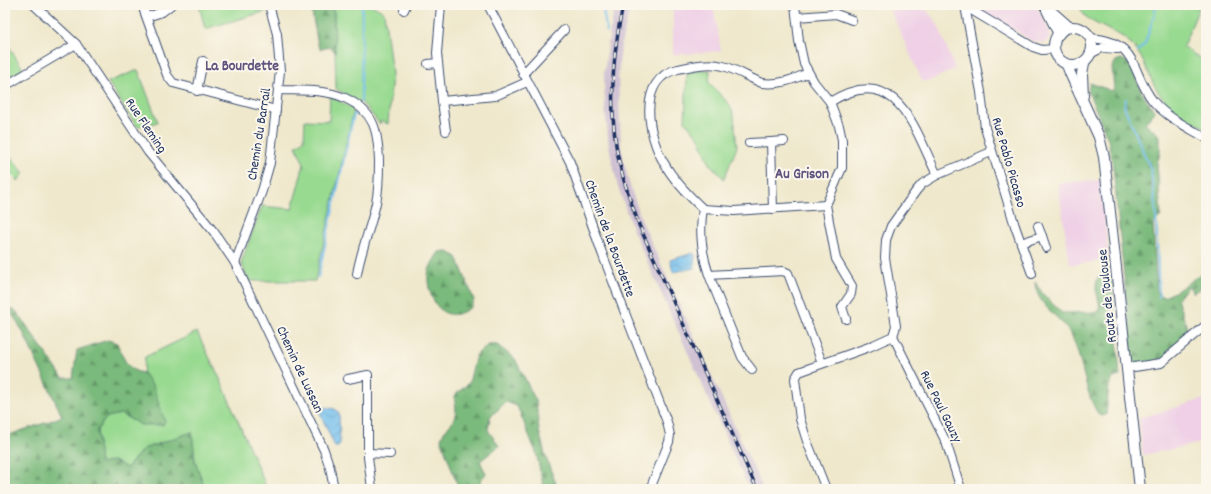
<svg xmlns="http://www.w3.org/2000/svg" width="1211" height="494" font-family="Dekko,sans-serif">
<defs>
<pattern id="forest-firs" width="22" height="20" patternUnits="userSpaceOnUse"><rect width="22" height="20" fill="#7aba7b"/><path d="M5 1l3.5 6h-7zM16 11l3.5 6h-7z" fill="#639868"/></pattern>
<pattern id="water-waves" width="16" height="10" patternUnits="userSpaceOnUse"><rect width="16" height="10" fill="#73bfed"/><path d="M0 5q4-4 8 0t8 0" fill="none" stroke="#5e9cc3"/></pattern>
</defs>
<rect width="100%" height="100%" fill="#fbf7ec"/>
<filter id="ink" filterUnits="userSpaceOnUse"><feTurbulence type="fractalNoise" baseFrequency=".025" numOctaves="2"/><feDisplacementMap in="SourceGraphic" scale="8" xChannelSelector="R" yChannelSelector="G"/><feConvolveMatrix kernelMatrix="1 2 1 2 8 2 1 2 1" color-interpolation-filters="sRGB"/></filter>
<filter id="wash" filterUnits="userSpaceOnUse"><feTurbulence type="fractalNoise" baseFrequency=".012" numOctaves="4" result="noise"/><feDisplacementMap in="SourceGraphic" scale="16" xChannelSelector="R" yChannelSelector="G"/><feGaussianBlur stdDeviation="0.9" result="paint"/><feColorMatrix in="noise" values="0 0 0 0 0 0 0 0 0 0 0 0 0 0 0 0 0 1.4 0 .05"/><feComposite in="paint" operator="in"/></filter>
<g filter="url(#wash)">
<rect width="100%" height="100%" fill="#efe8cc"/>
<g fill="#efd0e6">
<polygon points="673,5 713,5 721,51 673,55"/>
<polygon points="888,5 923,5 938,25 955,69 929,81 922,81"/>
<polygon points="973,5 1036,5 1049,31 1050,38 1043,43 1032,41"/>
<polygon points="1101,180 1109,260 1070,265 1058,183"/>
<polygon points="1204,399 1206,403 1206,442 1143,455 1139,418"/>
</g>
<polygon fill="#cdbed2" points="615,5 631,5 621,44 618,76 621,146 628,180 643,224 763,489 749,489 632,228 617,183 609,146 605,109 604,73 609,38"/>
<g fill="#99da91" stroke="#5a8478">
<polygon points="199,5 264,5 267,11 205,29"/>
<polygon points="332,5 371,5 384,12 392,74 388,124 381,121 380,124 363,104 336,89 334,13"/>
<path d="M 1079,5 L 1200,5 L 1183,47 L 1206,62 L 1206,129 C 1189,118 1169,109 1158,92 C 1147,74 1144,54 1127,40 C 1116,31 1094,25 1085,16 C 1082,13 1081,8 1079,5 Z"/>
<polygon points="5,40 23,69 5,79"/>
<polygon points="138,70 158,122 137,127 108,82"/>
<polygon points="710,70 709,83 730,105 734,116 737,147 724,179 710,164 699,138 685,121 687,72"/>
<polygon points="330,96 354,109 315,281 249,281 241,263 262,206 292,209 304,164 296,146 304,140 305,120 329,121"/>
<polygon points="5,150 24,173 18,181 5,168"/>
<polygon points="197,332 221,381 267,489 205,489 195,461 192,432 143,449 127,468 113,461 100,464 97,430 107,417 121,414 141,425 153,386 143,373 145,357"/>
</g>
<g fill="url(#forest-firs)" stroke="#4a746c">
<polygon points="307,5 331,5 334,12 335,52 331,47 320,49 318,45 312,13"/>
<path d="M 1121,59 L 1130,63 L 1142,93 L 1155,112 L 1145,123 L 1160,136 L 1160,154 L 1157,163 L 1161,216 L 1153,224 L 1157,293 L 1163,297 C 1177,293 1193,279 1206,270 L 1206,284 L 1193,293 L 1189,286 L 1177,299 L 1190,336 L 1165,358 L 1133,367 L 1113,166 L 1108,139 L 1088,91 L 1090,83 L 1112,91 L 1114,88 L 1112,67 L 1116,61 Z"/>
<path d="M 446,251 L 457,257 L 474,300 L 471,307 C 467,310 462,313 457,314 C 439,318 429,296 428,281 C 427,270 433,261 439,252 Z"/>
<path d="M 1103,275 L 1112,277 L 1120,376 L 1113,378 L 1109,386 L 1106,415 L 1100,416 C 1085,398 1083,358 1071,335 C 1060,315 1036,306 1035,282 L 1043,294 L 1062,313 L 1099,312 C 1102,298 1092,293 1098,277 Z"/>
<path d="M 7,306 L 17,312 L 63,378 L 73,378 L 77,350 L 108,340 L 117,343 C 123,357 127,371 143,373 L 153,386 L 165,421 L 163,425 L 141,425 L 121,414 L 107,417 L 97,430 L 100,464 L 113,461 L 127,468 L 143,449 L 192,432 L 195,461 L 205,489 L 183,489 L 173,486 L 167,489 L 5,489 L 5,437 C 25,428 43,425 62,416 L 22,330 Z"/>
<path d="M 488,345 L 497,345 L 515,359 L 536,401 L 539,431 L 546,458 L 558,489 L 544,489 L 536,452 L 517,406 L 506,402 L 490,417 L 488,430 L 499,446 L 480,461 L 486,474 L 480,480 L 484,489 L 459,489 L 441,439 C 443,429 456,423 456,412 C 456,407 455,401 454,396 L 469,383 L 476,355 Z"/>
</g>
<g fill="url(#water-waves)" stroke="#4777a6">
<polygon points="693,253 695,255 694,268 673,272 670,260"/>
<polygon points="321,407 335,409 339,413 340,444 338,447 335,447 319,411"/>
</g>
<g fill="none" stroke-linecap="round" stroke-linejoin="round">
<g stroke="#73bfed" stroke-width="2">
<polyline points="602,5 607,32"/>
<polyline points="1138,51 1145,44 1157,5"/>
<polyline points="1126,99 1124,106 1151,170 1156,214 1159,297"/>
<polyline points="361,102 362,5"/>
<polyline points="318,277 353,118 357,110"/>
</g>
</g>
</g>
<g filter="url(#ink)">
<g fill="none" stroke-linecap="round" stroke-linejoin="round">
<defs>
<g id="minor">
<polyline points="34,5 76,44 148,152 214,232 235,263 324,450 330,468 334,489"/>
<polyline points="142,5 167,75 173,83 276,110"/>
<polyline points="441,5 437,53 442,101 495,96 527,82"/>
<polyline points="488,5 570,162 602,253 667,422 670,435 669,442 650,489"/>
<polyline points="795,5 799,41 804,64 814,82 830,102 839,126 842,140 842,168 826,205 836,259 852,286 851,294 842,307 846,319"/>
<polyline points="963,5 1033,47 1042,50 1054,49"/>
<polyline points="965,6 981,92 985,128 1015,226 1032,274"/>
<polyline points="404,10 406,5"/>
<polyline points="147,17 162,12 171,5"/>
<polyline points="797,17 836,14 852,20"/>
<path d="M 1091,38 C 1140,42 1130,72 1153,101 C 1167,118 1188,127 1206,138"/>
<polyline points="1092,53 1102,48 1118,49"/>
<polyline points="428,64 438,63"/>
<polyline points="523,74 564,30"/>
<polyline points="5,86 76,44"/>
<path d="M 279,90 C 300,91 325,89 345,98 C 375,112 378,131 379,161 C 379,175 379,189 376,203 C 371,227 361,250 357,274"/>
<polyline points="197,91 203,61"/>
<polyline points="442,101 446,131"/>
<path d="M 830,102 C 896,61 914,127 937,175"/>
<polyline points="749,143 771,142"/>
<path d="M 703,209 C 688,195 674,181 664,163 C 648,136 636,79 678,69 C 692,66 709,62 723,66 C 736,69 749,78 762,83 C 779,85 792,80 808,73"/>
<path d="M 703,209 C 699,230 702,255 709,275 L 783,271 L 788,273 L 821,360"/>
<polyline points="703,209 734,211 826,205"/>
<polyline points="773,209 771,142 784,141"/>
<polyline points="1042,236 1046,248"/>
<polyline points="1021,243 1042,236 1038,226"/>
<polyline points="235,263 262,191 270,163 280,71 277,34 269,5"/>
<polyline points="709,275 742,357 752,370"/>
<polyline points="893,336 946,442 961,489"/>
<polyline points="1127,368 1161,363 1206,325"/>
<polyline points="348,379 368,375 368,457 372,489"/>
<polyline points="368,453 390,454"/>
<polyline points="826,489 807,441 800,419 795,379 799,372 869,347 893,336 896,326 885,258 886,240 891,226 916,191 922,184 937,175 991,152"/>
</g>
<g id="major">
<polyline points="1044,5 1069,27"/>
<polyline points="1047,10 1059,34"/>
<circle cx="1073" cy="46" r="19"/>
<polyline points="1067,65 1070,73 1099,137 1104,157 1140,489"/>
<polyline points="1083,96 1082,74 1084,63"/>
</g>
</defs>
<use href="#minor" stroke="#3b4b6e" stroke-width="10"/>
<use href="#major" stroke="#3b4b6e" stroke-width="12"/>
<use href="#minor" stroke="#fff" stroke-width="8"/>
<use href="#major" stroke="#fff" stroke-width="10"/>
<defs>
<path id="rail" d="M 623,5 C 613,52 609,98 616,145 C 620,173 630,199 639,225 L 757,489"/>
</defs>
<use href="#rail" stroke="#1b2f5e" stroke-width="3.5"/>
<use href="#rail" stroke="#fbf7ec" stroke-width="2" stroke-dasharray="6" stroke-linecap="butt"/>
</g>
</g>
<g text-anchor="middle" stroke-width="4" stroke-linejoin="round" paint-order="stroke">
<g font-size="14" fill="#1b2f5e" stroke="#fbf7ec">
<text transform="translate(147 125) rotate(56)" y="5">Rue Fleming</text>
<text transform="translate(258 134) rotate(-81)" y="5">Chemin du Barrail</text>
<text transform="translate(1010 162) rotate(74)" y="5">Rue Pablo Picasso</text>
<text transform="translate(611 238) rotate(70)" y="5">Chemin de la Bourdette</text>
<text transform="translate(1106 296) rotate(-96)" y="5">Route de Toulouse</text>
<text transform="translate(301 369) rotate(65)" y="5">Chemin de Lussan</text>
<text transform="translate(942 406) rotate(64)" y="5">Rue Paul Gauzy</text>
</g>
<g font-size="15" font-weight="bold" fill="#60547f" stroke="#fbf7ec">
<text x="242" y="70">La Bourdette</text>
<text x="802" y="178">Au Grison</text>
</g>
</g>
<rect width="1211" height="494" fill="none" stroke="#fbf7ec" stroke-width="20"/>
</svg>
